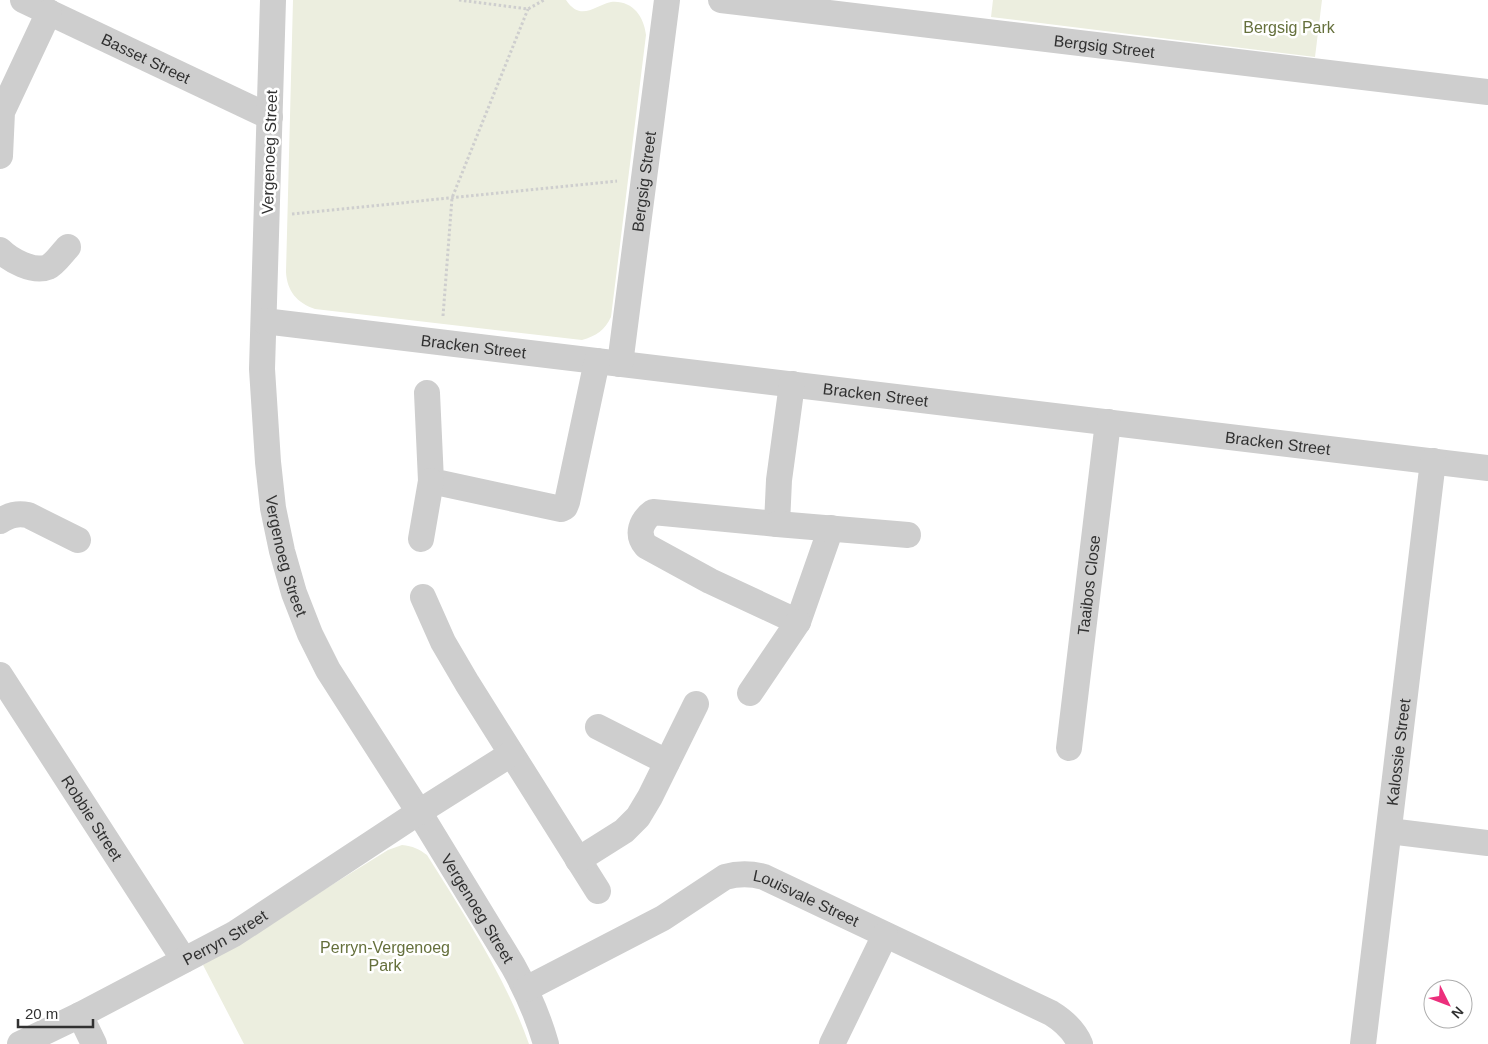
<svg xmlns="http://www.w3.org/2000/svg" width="1488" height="1044" font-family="Arial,sans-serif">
<rect width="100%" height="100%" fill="#fff"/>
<g fill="#eceedf">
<path d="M 293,0 L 566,0 C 581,22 594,6 611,2 C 632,0 644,16 646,35 L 611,317 C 605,330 596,336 582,340 L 315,309 C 297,303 287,291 286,272 Z"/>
<polygon points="993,0 1322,0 1315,57 991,17"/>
<path d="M 402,845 C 413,846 419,849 427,855 C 465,916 505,976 529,1044 L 244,1044 L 203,965 L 388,850 Z"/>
</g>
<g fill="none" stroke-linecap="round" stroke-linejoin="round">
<g stroke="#cecece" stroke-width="3" stroke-dasharray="2.5 2.5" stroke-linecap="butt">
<polyline points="459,0 528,9 544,0"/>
<polyline points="292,214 617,181"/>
<polyline points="443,316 452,198 528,9"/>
</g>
<g stroke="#cecece" stroke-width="26">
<path id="s1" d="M 23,0 L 270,117"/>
<path id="s2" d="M 273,0 L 262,369 L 268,462 L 273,508 L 282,551 L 294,593 L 310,634 L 328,670 L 419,812 L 513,966 C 527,991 538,1016 546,1044"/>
<path id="s3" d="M 721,0 L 1488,92"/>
<polyline points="0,156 2,112 49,12"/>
<path d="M 0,250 C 10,260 33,273 48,267 C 55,264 62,253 68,247"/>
<path id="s4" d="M 264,321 L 1488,468"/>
<path id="s5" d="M 620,364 L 667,0"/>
<path d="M 792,384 L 779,480 L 777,524 L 653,512 C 641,521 636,534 646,546 L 710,581 L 798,622 L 831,528"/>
<polyline points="427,393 431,481 561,509 565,507 567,502 597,361"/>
<path d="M 0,521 C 10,515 17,513 28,515 L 78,540"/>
<polyline points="777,524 908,535"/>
<polyline points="421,539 431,481"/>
<polyline points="423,597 443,642 467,683 598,891"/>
<path id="s6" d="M 0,675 L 184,960"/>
<polyline points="750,693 798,622"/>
<polyline points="598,727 667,762"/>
<path id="s7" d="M 1069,748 L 1108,422"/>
<polyline points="1389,831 1488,843"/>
<polyline points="578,860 624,831 638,817 650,797 696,704"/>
<path id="s8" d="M 526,989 L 663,918 L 725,877 C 739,873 750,873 764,877 L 1051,1013 C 1064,1021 1074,1030 1080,1044"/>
<polyline points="80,1015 94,1044"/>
<path id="s9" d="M 20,1044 L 80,1015 L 234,934 L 419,812 L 511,754"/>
<polyline points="832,1044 885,935"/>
<path id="s10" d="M 1363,1044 L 1433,461"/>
</g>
</g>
<g text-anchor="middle" stroke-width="5" stroke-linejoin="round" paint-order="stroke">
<g font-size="16" fill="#65703c" stroke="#fff">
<text x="1289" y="33">Bergsig Park</text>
<text x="385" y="953">Perryn-Vergenoeg<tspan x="385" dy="18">Park</tspan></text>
</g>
<g font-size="16" fill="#313131" stroke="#fff">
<text dy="6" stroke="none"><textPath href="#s3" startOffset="386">Bergsig Street</textPath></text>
<text dy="6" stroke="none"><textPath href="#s1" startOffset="136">Basset Street</textPath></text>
<text transform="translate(269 152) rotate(-88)" y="6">Vergenoeg Street</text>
<text dy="6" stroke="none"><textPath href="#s5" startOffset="184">Bergsig Street</textPath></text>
<text dy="6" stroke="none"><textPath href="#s4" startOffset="211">Bracken Street</textPath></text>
<text dy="6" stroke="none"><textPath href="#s4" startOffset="616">Bracken Street</textPath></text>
<text dy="6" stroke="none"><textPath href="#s4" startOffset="1021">Bracken Street</textPath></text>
<text dy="6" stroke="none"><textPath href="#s2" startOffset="558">Vergenoeg Street</textPath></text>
<text dy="6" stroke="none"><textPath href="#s7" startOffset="164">Taaibos Close</textPath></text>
<text dy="6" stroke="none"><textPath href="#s10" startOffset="294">Kalossie Street</textPath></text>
<text dy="6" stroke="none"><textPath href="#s6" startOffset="170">Robbie Street</textPath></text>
<text dy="6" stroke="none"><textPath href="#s8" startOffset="315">Louisvale Street</textPath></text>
<text dy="6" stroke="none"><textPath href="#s2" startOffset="962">Vergenoeg Street</textPath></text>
<text dy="6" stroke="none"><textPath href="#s9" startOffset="231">Perryn Street</textPath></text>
</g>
</g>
<g transform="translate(1448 1004) rotate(132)"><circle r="24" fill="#ffffff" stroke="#adadad"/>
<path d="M0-4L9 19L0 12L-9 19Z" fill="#ec2f7c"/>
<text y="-8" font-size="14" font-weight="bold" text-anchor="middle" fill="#313131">N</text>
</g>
<path d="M18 1019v8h75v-8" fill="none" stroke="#313131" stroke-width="2.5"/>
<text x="25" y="1019" font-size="15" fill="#313131" stroke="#ffffff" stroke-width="4" paint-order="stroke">20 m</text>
</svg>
